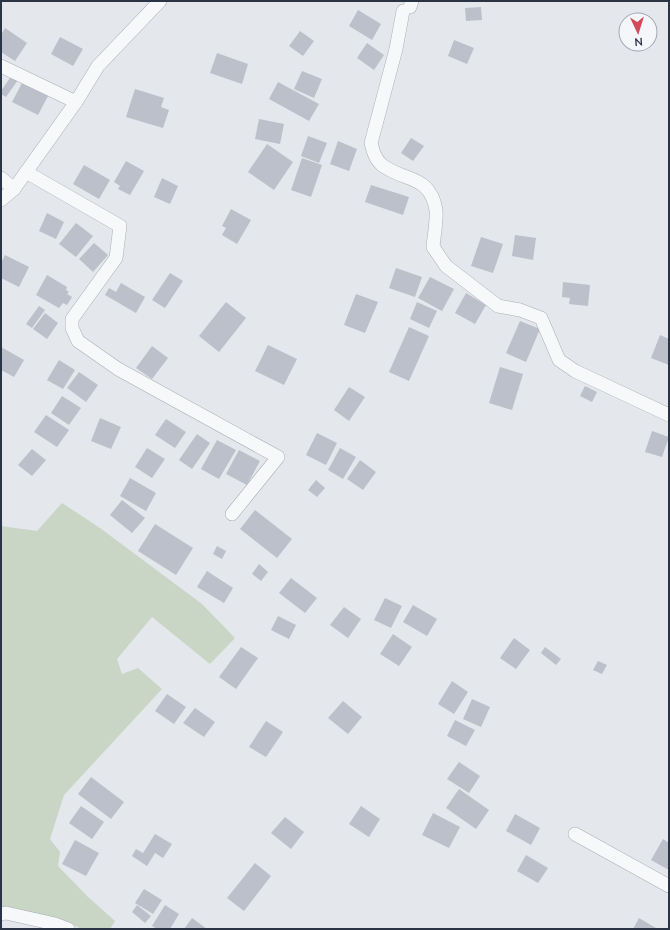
<svg xmlns="http://www.w3.org/2000/svg" width="670" height="930" font-family="Mulish,sans-serif">
<rect width="100%" height="100%" fill="#e4e7ec"/>
<polygon fill="#c9d6c5" points="62,503 100,528 202,604 235,638 210,664 152,617 117,659 122,674 138,668 162,689 64,795 50,839 60,852 58,866 88,897 115,921 110,929 82,929 64,921 1,908 1,526 37,531"/>
<g fill="#bbc0ca">
<polygon points="481,7 482,20 466,21 465,8"/>
<polygon points="358,10 381,24 372,40 349,26"/>
<polygon points="5,28 27,43 15,61 1,52 1,35"/>
<polygon points="300,31 314,41 303,56 289,46"/>
<polygon points="60,37 83,49 73,66 51,54"/>
<polygon points="454,40 474,48 467,64 448,56"/>
<polygon points="367,43 384,55 374,70 357,58"/>
<polygon points="217,53 248,64 242,84 210,73"/>
<polygon points="302,71 322,79 314,98 294,89"/>
<polygon points="12,75 18,80 6,97 1,94 1,91"/>
<polygon points="278,82 319,104 309,121 269,99"/>
<polygon points="22,83 48,96 38,115 12,102"/>
<polygon points="135,89 164,98 161,107 169,110 163,128 126,117"/>
<polygon points="259,119 284,124 280,144 255,139"/>
<polygon points="308,136 327,143 319,163 301,156"/>
<polygon points="411,138 424,146 413,161 401,153"/>
<polygon points="338,141 357,149 349,171 330,164"/>
<polygon points="267,144 293,162 274,190 248,172"/>
<polygon points="302,158 322,165 311,197 291,190"/>
<polygon points="126,161 144,171 130,195 118,189 120,186 114,182"/>
<polygon points="84,165 110,180 99,199 73,184"/>
<polygon points="162,178 178,186 170,204 154,197"/>
<polygon points="371,185 409,197 403,215 365,202"/>
<polygon points="231,209 251,220 237,244 222,235 226,228 222,226"/>
<polygon points="47,213 64,222 56,239 39,231"/>
<polygon points="76,223 93,236 76,257 59,244"/>
<polygon points="515,235 536,238 533,260 512,256"/>
<polygon points="481,237 503,244 493,273 471,266"/>
<polygon points="94,243 108,255 93,272 79,259"/>
<polygon points="5,255 29,267 19,287 1,278 1,263"/>
<polygon points="396,268 422,277 415,297 389,288"/>
<polygon points="170,273 183,281 165,308 152,300"/>
<polygon points="47,275 67,287 66,290 69,292 67,294 72,297 67,305 63,303 59,308 36,295"/>
<polygon points="430,277 454,289 442,311 418,298"/>
<polygon points="563,282 590,285 588,306 569,304 570,298 562,297"/>
<polygon points="121,283 145,297 136,313 105,295 109,288 116,292"/>
<polygon points="466,293 486,305 475,324 455,313"/>
<polygon points="356,294 378,302 365,333 344,325"/>
<polygon points="226,302 246,318 219,352 199,336"/>
<polygon points="417,302 437,311 429,328 410,319"/>
<polygon points="39,306 45,310 32,328 26,324"/>
<polygon points="45,313 58,323 47,339 33,329"/>
<polygon points="520,321 540,329 526,362 506,353"/>
<polygon points="409,327 429,336 409,381 389,372"/>
<polygon points="660,335 669,339 669,365 651,358"/>
<polygon points="268,345 297,359 284,385 255,371"/>
<polygon points="152,346 168,358 152,379 136,368"/>
<polygon points="1,347 24,360 14,377 1,370"/>
<polygon points="59,360 75,370 63,389 47,380"/>
<polygon points="500,367 523,374 512,410 489,403"/>
<polygon points="79,372 98,385 86,402 67,388"/>
<polygon points="585,386 597,392 592,402 580,396"/>
<polygon points="349,387 365,397 349,421 334,410"/>
<polygon points="62,396 81,408 69,425 51,413"/>
<polygon points="46,415 69,430 57,447 34,432"/>
<polygon points="100,418 121,427 111,449 91,441"/>
<polygon points="166,419 186,432 175,448 155,435"/>
<polygon points="652,431 669,437 662,457 645,452"/>
<polygon points="317,433 337,443 326,465 306,455"/>
<polygon points="197,434 210,443 192,469 179,460"/>
<polygon points="217,440 236,450 219,479 201,469"/>
<polygon points="147,448 165,459 152,478 135,467"/>
<polygon points="340,448 356,457 343,479 328,470"/>
<polygon points="32,449 46,460 32,476 18,465"/>
<polygon points="239,450 260,461 247,485 226,474"/>
<polygon points="360,460 376,472 363,490 347,479"/>
<polygon points="130,478 156,493 146,511 120,496"/>
<polygon points="316,480 325,488 317,497 308,490"/>
<polygon points="122,500 145,518 132,533 110,515"/>
<polygon points="255,510 292,539 277,558 240,529"/>
<polygon points="155,524 193,548 176,575 138,551"/>
<polygon points="217,546 226,551 222,559 213,554"/>
<polygon points="259,564 268,572 261,581 252,574"/>
<polygon points="207,571 233,588 224,603 197,587"/>
<polygon points="291,578 317,598 305,613 279,593"/>
<polygon points="385,598 402,606 391,628 374,620"/>
<polygon points="413,605 437,619 427,636 403,622"/>
<polygon points="344,607 361,619 348,638 330,625"/>
<polygon points="278,616 296,625 289,639 271,630"/>
<polygon points="393,634 412,647 399,666 380,654"/>
<polygon points="514,638 530,650 516,669 500,658"/>
<polygon points="241,647 258,658 236,689 219,677"/>
<polygon points="545,647 561,659 556,665 541,653"/>
<polygon points="598,661 607,665 602,674 593,670"/>
<polygon points="452,681 468,692 454,714 438,704"/>
<polygon points="167,694 186,707 174,724 155,711"/>
<polygon points="472,699 490,707 481,727 463,719"/>
<polygon points="343,701 362,717 348,734 328,718"/>
<polygon points="195,708 215,722 204,737 183,723"/>
<polygon points="455,720 475,730 466,746 447,736"/>
<polygon points="266,721 283,732 266,757 249,747"/>
<polygon points="459,762 480,776 469,793 447,779"/>
<polygon points="91,777 124,802 111,819 78,794"/>
<polygon points="459,789 489,810 476,829 446,808"/>
<polygon points="81,806 104,822 92,839 69,823"/>
<polygon points="361,806 380,819 369,837 349,824"/>
<polygon points="433,813 460,827 449,848 422,835"/>
<polygon points="515,814 540,828 531,845 506,831"/>
<polygon points="285,817 304,832 291,849 271,833"/>
<polygon points="155,834 172,844 163,858 155,853 147,866 132,856 136,849 143,853"/>
<polygon points="663,839 669,843 669,870 651,860"/>
<polygon points="75,840 99,853 86,876 62,864"/>
<polygon points="526,855 548,868 538,883 517,871"/>
<polygon points="255,863 271,876 244,911 227,898"/>
<polygon points="144,889 162,900 153,914 135,903"/>
<polygon points="137,905 151,916 145,923 132,912"/>
<polygon points="165,905 179,914 170,929 157,929 152,926"/>
<polygon points="192,918 207,929 184,929"/>
<polygon points="639,918 656,928 655,929 633,929"/>
</g>
<g fill="none" stroke-linecap="round" stroke-linejoin="round">
<defs>
<g id="street">
<polyline points="410,7 412,1"/>
<path d="M 403,11 L 396,49 L 371,143 C 373,151 375,159 382,165 C 404,182 430,174 436,210 C 437,221 434,235 433,247 L 446,266 L 498,306 L 520,310 L 541,318 L 559,360 L 575,371 L 669,415"/>
<polyline points="1,66 76,102"/>
<polyline points="26,172 120,226 116,258 72,319 72,328 78,341 118,369 278,457 232,514"/>
<polyline points="1,178 14,189"/>
<polyline points="1,200 14,189 76,102 98,66 160,1"/>
<polyline points="575,834 669,886"/>
<polyline points="1,914 6,913 55,924 68,929"/>
</g>
</defs>
<use href="#street" stroke="#a9aeb7" stroke-width="14"/>
<use href="#street" stroke="#f7f8fa" stroke-width="13"/>
</g>
<rect width="670" height="930" fill="none" stroke="#2b3445" stroke-width="4"/>
<g transform="translate(638 32) rotate(176)"><circle r="19" fill="#f4f6f9" stroke="#a4a8b1"/>
<path d="M0-3L7 15L0 10L-7 15Z" fill="#d1495b"/>
<text y="-6" font-size="11" font-weight="bold" text-anchor="middle" fill="#2b3445">N</text>
</g>
</svg>
